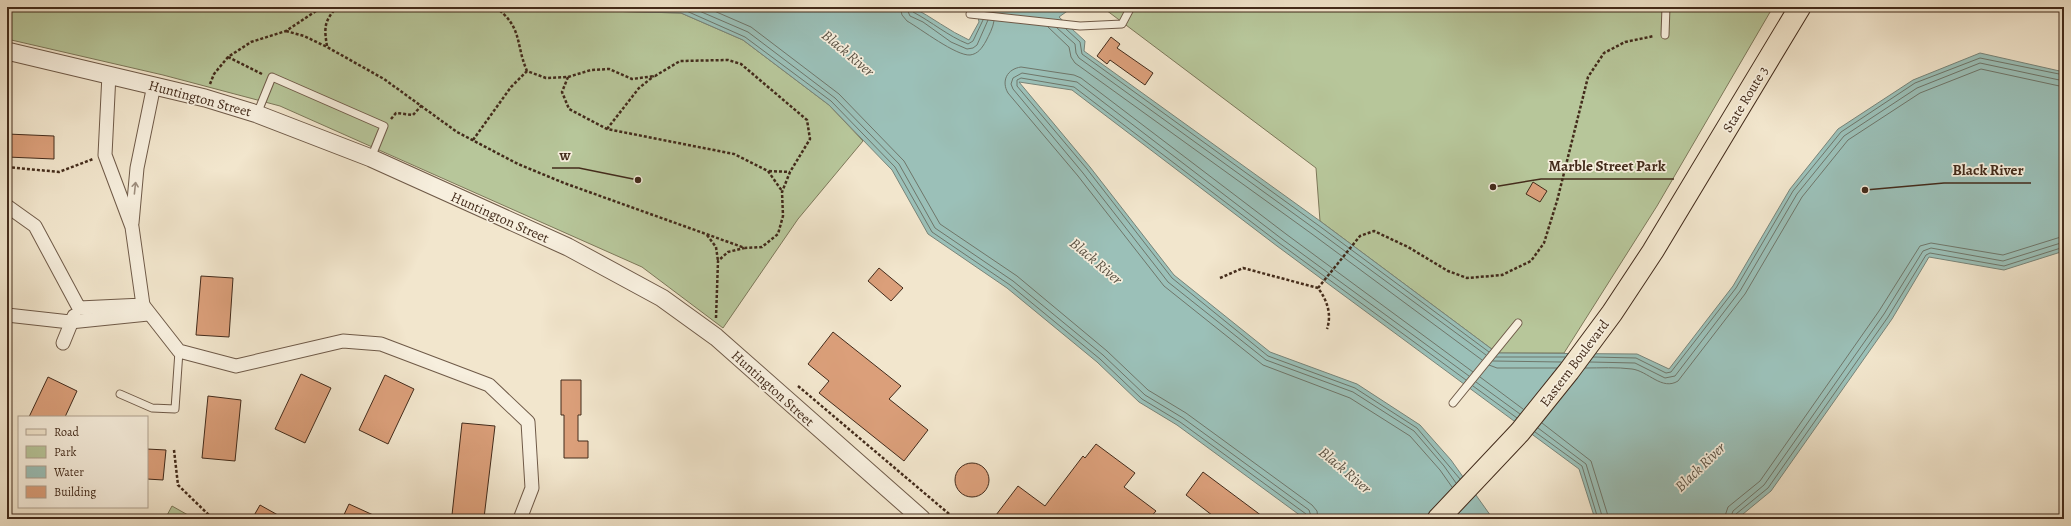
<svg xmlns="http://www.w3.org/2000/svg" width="2071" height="526" font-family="Alegreya,serif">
<rect width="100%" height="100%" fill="#f2e6cd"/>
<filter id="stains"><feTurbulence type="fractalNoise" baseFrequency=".005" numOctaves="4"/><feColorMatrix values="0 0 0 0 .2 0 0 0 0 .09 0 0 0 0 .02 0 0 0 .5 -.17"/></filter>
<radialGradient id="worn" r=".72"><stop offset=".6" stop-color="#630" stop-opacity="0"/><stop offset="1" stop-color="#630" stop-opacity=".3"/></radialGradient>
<g fill="#b7c69a" stroke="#7d785a">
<polygon points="7,7 593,7 603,11 681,13 743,40 829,105 863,141 798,219 723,328 642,267 280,106 163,75 7,39"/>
<polygon points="1102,7 1773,7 1657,206 1564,353 1497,353 1320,221 1316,168"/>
<polygon points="172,506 195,519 165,519"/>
</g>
<path fill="#9bc0b8" stroke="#788479" d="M 593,7 L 912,7 C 932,17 949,31 969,40 L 979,22 L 976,7 L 1073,7 L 1059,17 L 1085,41 L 1084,51 L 1320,221 L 1497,353 L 1637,354 L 1669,369 L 1733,286 L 1790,189 L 1838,129 L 1913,80 L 1980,53 L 2064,72 L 2064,251 L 2004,270 L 1929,257 L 1892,319 L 1771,491 L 1737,519 L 1595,519 L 1579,469 L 1277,246 L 1072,90 L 1019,82 L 1090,167 L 1174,275 L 1270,352 L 1357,384 L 1420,425 L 1451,460 L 1493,519 L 1305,519 L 1177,425 L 1139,402 L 1097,362 L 1007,288 L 928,234 L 892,170 L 829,105 L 743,40 L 681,13 L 603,11 Z"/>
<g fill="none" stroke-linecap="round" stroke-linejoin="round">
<g stroke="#6f766a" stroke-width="1">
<polyline points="603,7 682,9 745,37 831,101 895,167 932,232 1010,285 1100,359 1142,399 1180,422 1306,514 1307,519"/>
<polyline points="690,7 748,32 835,98 899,164 935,228 1013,281 1103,355 1145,395 1183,418 1309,510 1312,519"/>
<polyline points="705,7 751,27 839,94 904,161 940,224 1017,276 1107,351 1148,390 1186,413 1312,505 1317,511 1318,519"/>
<path d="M 900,7 L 902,15 L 907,21 C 921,29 956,56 970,55 C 978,54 982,48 986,41 C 989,35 993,28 994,21"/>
<polyline points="906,7 910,16 923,22 951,42 967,49 973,48 977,45 988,20"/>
<path d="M 911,7 L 913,12 C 932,22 948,36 968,44 L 973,41 L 983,20"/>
<polyline points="1048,27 1069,47 1071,57 1075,63 1312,234 1482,360"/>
<polyline points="1057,28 1075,44 1076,53 1079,58 1315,229 1486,355"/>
<polyline points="1066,29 1080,42 1082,54 1318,225 1489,352"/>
<polyline points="1496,357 1565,357"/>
<polyline points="1593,357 1636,358 1666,373 1671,372 1736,288 1793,191 1841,132 1915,83 1980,58 2064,75"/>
<polyline points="1493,361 1561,362"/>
<polyline points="1590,362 1635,363 1665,378 1675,376 1740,291 1797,194 1844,136 1917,88 1980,63 2064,81"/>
<polyline points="1489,365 1497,368 1557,368"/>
<path d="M 1585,368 C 1600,368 1617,367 1632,369 C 1648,371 1662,391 1678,381 L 1745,294 L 1802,197 L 1848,140 L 1920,93 L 1981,69 L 2064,87"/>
<polyline points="1480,377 1523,409"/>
<polyline points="1476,382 1520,414"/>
<polyline points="1473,386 1517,418"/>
<polyline points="1542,423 1591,461 1609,519"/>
<polyline points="1538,428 1586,464 1603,519"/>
<polyline points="1535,432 1582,466 1598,519"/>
<polyline points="1460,479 1417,428 1355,388 1268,356 1172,278 1087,169 1017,86 1017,80 1021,78 1074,87 1279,243 1466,380"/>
<polyline points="1456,483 1444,466 1414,431 1353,392 1266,360 1168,282 1083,173 1013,89 1011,84 1013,78 1022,73 1077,82 1282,239 1469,376"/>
<path d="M 1452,487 L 1440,470 L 1410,436 L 1350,398 L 1263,365 L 1164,286 L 1078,176 L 1008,93 C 1001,81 1007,69 1021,67 L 1074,75 L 1081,78 L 1286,234 L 1473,372"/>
<polyline points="1724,519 1728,507 1760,481 1879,311 1920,246 1931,243 2003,255 2064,236"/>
<polyline points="1730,519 1733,511 1764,485 1884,314 1923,251 1931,248 2003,261 2064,242"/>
<polyline points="1735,519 1736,514 1768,488 1888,317 1926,255 1930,253 2004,266 2064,247"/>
</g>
</g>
<g fill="#db9f7a" stroke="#432b1b">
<polygon points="1111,37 1120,44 1117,48 1153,73 1145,85 1110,60 1107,64 1097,56"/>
<polygon points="7,134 54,136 54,159 7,157"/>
<polygon points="1533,182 1547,191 1540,202 1526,194"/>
<polygon points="879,268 903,288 891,301 868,281"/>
<polygon points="201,276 233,278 229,337 196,335"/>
<polygon points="833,332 901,386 889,399 928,430 904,461 819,393 829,381 808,364"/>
<polygon points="301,374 331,388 305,443 275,429"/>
<polygon points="385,375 414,389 388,444 359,430"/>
<polygon points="48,377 77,391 65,417 29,417"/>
<polygon points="561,380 581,380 581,415 578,415 578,441 588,441 588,458 564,458 564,415 561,415"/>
<polygon points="208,396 241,400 235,461 202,458"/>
<polygon points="462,423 495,426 484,518 452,515"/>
<polygon points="1096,444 1135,473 1124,487 1156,511 1149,519 993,519 1018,486 1045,506 1083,456 1085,458"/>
<polygon points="147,449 166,450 163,480 147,479"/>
<circle cx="972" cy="480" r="17"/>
<polygon points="1203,472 1266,519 1217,519 1186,495"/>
<polygon points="349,504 382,519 342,519"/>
<polygon points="260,505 285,519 252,519"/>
</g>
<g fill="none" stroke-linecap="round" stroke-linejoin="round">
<defs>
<g id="service">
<polyline points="970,14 1080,26 1122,24 1131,7"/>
<polyline points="1665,35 1666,7"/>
<polyline points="257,114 272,77 384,126 371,158"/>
<polyline points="120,394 152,408 175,409 179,351"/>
<polyline points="1453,403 1518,323"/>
</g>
<g id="minor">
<polyline points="7,206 35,226 79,308 143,305 132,227 105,155 109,74"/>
<polyline points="132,223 137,168 154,85"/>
<polyline points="143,305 179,351 236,366 343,341 381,344 489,385 528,422 532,488 520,519"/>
<polyline points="7,315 70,322 148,314"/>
<polyline points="63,343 74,316"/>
</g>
<polyline id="tertiary" points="7,51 205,98 257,114 371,158 568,247 662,298 716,337 922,519"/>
<polyline id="primary" points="1438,519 1520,432 1569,371 1612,313 1653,251 1800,7"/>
</defs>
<use href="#service" stroke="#6f5a48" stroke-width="9"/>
<use href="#minor" stroke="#6f5a48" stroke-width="15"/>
<use href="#tertiary" stroke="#6f5a48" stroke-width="19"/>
<use href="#primary" stroke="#432b1b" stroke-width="23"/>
<g stroke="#432b1b" stroke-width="2.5" stroke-dasharray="3 2" stroke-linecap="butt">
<path d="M 286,31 L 304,36 L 327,47 L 384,79 L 457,132 L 518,164 L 564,183 L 745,248 L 762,247 L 778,234 L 783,216 L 782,192 L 790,172 L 810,139 L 807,120 L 741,64 L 728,60 L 680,61 L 655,76 L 632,79 L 609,69 L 591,70 L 568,77 L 546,78 L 527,71 C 515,43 523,27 495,7"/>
<path d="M 327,46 C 324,28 324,21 337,7"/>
<polyline points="228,57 262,74"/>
<polyline points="568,77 562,92 569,109 607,129 734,154 768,171 782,191"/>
<polyline points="210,84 214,74 228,57 251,42 286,31 322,7"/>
<polyline points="391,119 396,113 413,115 422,105"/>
<polyline points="607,129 639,88 654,76"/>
<polyline points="473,140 511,87 527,71"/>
<polyline points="7,167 59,172 93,159"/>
<polyline points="769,171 790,172"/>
<polyline points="707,235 716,247 718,261"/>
<path d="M 1220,278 L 1243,268 L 1318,288 C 1327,300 1332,314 1327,329"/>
<polyline points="1318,288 1360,236 1374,231 1408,247 1448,271 1467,278 1502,275 1531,261 1544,243 1557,201 1588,77 1604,53 1625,42 1654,36"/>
<polyline points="716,318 718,261 728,252 744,248"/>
<polyline points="798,386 955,519"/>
<polyline points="174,450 178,485 213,519"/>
</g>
<use href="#service" stroke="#f7efde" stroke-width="7"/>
<use href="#minor" stroke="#f7efde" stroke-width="13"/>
<use href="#tertiary" stroke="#f7efde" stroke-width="17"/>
<use href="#primary" stroke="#f2e6cd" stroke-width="21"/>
</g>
<defs><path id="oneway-shaft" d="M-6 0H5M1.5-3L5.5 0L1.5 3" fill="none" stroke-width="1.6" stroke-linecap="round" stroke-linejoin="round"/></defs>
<use stroke="#9d8d7c" href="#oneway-shaft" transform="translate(135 188) rotate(-84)"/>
<g text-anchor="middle" stroke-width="3.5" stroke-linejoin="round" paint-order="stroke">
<g font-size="14" fill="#432b1b" stroke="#f7efde">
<text transform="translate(200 98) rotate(15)" y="5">Huntington Street</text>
<text transform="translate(1745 99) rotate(-59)" y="5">State Route 3</text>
<text transform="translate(500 217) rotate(24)" y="5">Huntington Street</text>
<text transform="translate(1574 363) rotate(-53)" y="5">Eastern Boulevard</text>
<text transform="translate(773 388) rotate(42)" y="5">Huntington Street</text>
</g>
<g font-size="15" font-style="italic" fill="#595042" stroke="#f7efde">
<text transform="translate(848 53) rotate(40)" y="5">Black River</text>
<text transform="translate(1096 261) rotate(40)" y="5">Black River</text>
<text transform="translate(1700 467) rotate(-44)" y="5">Black River</text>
<text transform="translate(1345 470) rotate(40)" y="5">Black River</text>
</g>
</g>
<path fill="none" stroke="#432b1b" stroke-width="1.5" d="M638 180L579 168H552M1493 187L1541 179H1674M1865 190L1944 183H2031"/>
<g fill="#432b1b" stroke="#f7efde" stroke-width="1.5">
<circle cx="638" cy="180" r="4"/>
<circle cx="1493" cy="187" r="4"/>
<circle cx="1865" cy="190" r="4"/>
</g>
<g font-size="15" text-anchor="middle" font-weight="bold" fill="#432b1b" stroke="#f7efde" stroke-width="3.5" stroke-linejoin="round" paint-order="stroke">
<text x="565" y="160">w</text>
<text x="1607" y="171">Marble Street Park</text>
<text x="1988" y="175">Black River</text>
</g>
<rect width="2071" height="526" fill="none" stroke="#f2e6cd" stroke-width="24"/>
<rect x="8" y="8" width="2055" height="510" fill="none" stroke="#432b1b" stroke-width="2"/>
<rect x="12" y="12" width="2047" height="502" fill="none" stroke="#432b1b"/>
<rect x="18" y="416" width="130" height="92" fill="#f7efde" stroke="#afa190"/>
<rect x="26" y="429" width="20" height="6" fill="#f2e6cd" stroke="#afa190"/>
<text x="54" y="436" font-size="12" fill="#432b1b">Road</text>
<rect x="26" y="446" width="20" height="12" fill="#b7c69a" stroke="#afa190"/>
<text x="54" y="456" font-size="12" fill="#432b1b">Park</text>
<rect x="26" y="466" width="20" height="12" fill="#9bc0b8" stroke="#afa190"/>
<text x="54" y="476" font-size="12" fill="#432b1b">Water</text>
<rect x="26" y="486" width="20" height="12" fill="#db9f7a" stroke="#afa190"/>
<text x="54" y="496" font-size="12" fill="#432b1b">Building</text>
<rect width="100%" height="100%" filter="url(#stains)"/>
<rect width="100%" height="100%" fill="url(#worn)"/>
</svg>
